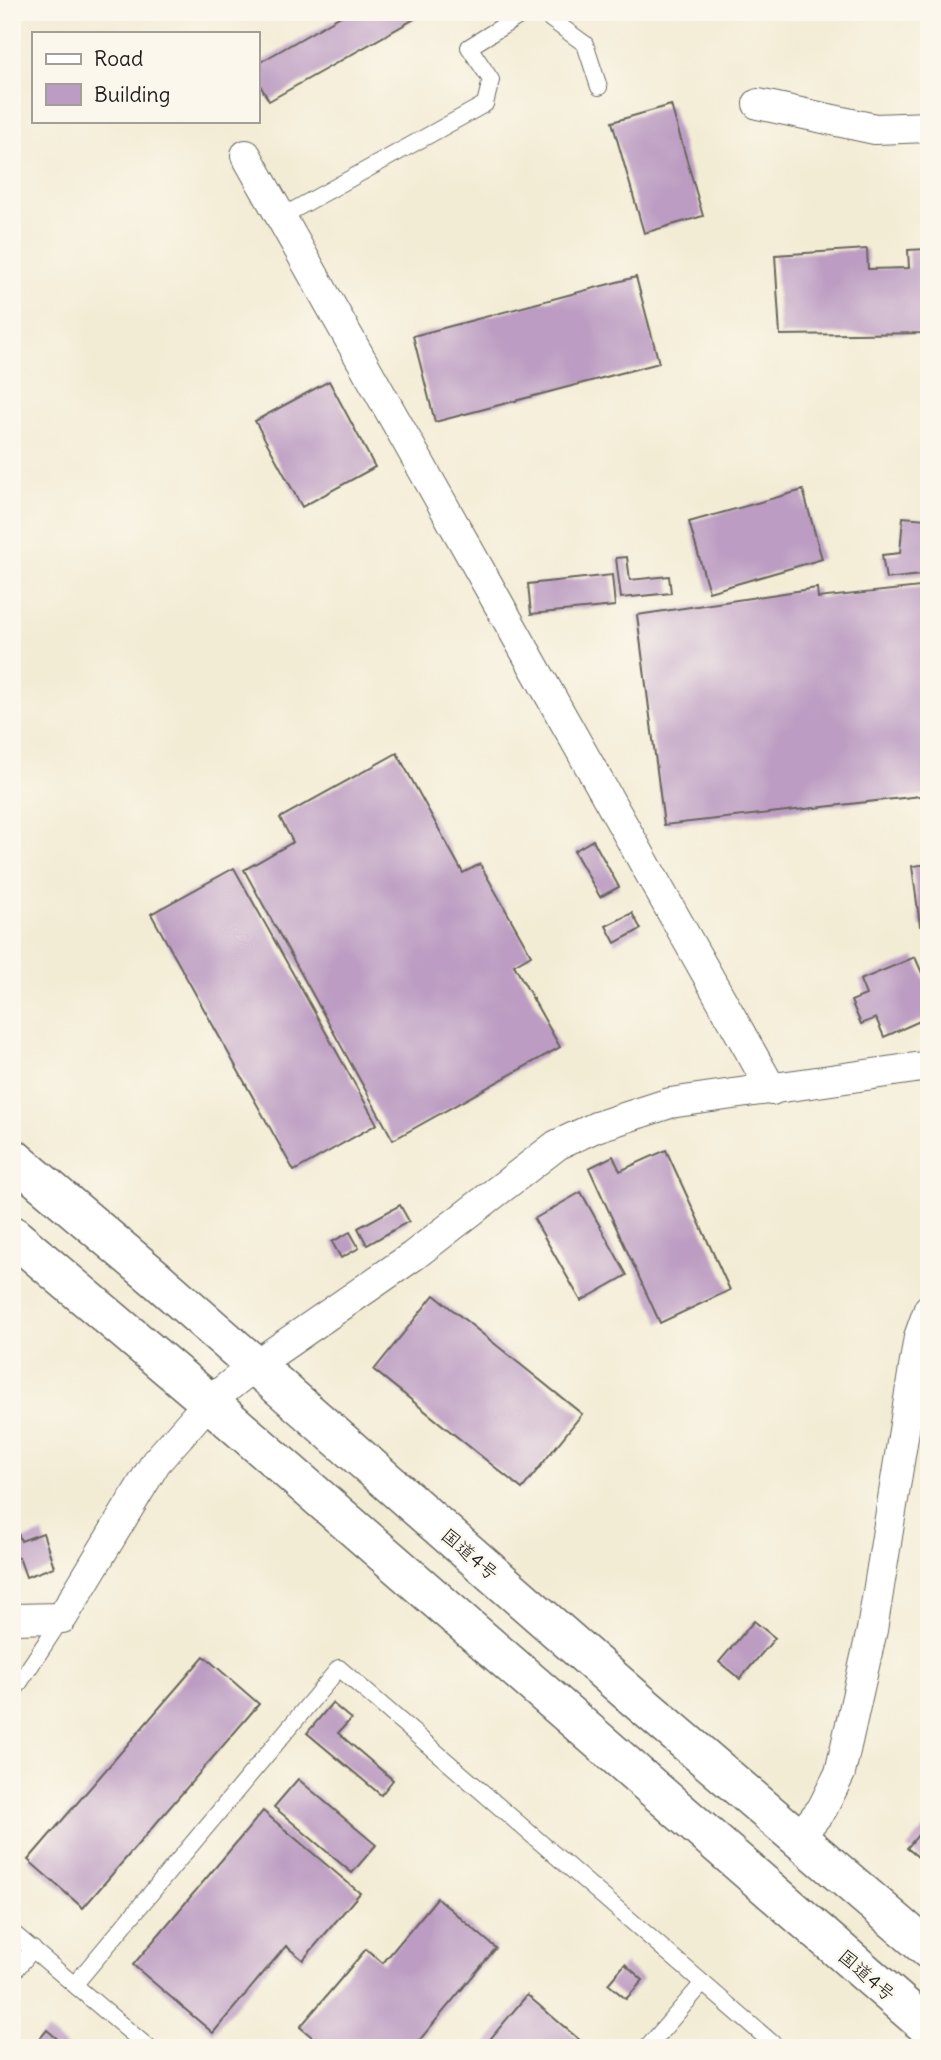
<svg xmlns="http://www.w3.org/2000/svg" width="941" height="2060" font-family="Delius,'Klee One',sans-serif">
<rect width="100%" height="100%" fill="#fbf7ec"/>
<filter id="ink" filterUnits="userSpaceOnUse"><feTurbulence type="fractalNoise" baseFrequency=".0143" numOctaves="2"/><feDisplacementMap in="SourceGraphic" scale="14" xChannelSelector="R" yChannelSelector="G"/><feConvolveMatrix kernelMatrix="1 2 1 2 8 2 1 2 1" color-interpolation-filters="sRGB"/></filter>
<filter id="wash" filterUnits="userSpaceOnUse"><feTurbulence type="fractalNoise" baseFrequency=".00686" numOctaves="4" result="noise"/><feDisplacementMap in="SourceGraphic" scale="28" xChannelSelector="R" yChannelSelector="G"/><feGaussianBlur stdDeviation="1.57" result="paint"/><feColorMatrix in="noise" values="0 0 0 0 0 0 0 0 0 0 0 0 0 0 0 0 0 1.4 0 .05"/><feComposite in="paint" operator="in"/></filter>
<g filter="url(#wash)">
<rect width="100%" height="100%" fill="#f3ecd5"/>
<g id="blocks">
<g fill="#bc9cc2">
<polygon points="348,12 413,12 416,18 269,101 257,80 257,64"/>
<polygon points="671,105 703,216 644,233 612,122"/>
<polygon points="867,249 868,269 909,268 908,250 927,249 929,333 780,335 775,255"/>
<polygon points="636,277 659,363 435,422 413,336"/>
<polygon points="329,381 375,467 302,507 255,421"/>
<polygon points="803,490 822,559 709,592 689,522"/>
<polygon points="927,508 929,508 929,574 886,579 882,555 900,553 903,517 926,519"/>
<polygon points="627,557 630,580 669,576 671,593 621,598 616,558"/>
<polygon points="612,575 615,606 531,614 528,584"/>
<polygon points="929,586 929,795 664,825 637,615 817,588 818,598"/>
<polygon points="397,753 463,873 480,864 531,955 514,965 560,1047 393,1140 244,870 293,842 280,818"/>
<polygon points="593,840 619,887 600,897 574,851"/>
<polygon points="929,864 929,925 920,926 912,866"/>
<polygon points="234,868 377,1124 294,1171 151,914"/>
<polygon points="632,913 641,929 615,943 606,926"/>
<polygon points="915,957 929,989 929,1017 884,1037 876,1018 861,1024 851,1001 866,995 860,980"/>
<polygon points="666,1150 730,1290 660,1323 589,1168 613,1156 620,1171"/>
<polygon points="581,1192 627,1275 581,1301 534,1219"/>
<polygon points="400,1205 409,1221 367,1245 358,1228"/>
<polygon points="350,1232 359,1248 341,1258 332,1242"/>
<polygon points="434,1295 582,1414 522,1489 374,1370"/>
<polygon points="12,1519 21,1541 43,1533 54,1567 26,1577 19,1557 12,1560"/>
<polygon points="754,1621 775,1638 740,1679 719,1662"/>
<polygon points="204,1656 259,1704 83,1908 28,1860"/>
<polygon points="332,1703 351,1719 338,1733 393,1780 381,1795 307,1733"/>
<polygon points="298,1779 376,1845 352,1873 274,1807"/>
<polygon points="263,1811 360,1893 303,1960 286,1946 213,2033 133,1965"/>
<polygon points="929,1822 929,1866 907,1848"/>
<polygon points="437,1898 496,1948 413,2048 311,2048 317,2041 300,2027 366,1949 383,1963"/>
<polygon points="625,1964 643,1980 626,1999 608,1984"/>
<polygon points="527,1995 589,2048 491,2048 486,2044"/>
<polygon points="47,2030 68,2048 32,2048"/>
</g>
</g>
</g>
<g filter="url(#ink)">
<use href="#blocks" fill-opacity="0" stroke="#67655d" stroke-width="2"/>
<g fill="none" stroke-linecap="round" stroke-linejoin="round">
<defs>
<g id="lane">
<polyline points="541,12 585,44 599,87"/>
<polyline points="281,217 485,104 491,80 469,47 526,12"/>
<polyline points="12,1694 62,1618"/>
<polyline points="12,1932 149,2048"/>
<polyline points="12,1974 33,1949"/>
<polyline points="75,1984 339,1668 778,2048"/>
<polyline points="647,2048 703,1983"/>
</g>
<g id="street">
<polyline points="758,104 875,129 929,127"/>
<polyline points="246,155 772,1090"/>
<polyline points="12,1619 62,1618 156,1462 209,1402 254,1366 413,1256 557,1145 596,1127 670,1103 929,1066"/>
<polyline points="798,1838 822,1809 840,1773 872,1630 919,1337 929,1309"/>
</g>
<g id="highway">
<polyline points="12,1157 154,1277 631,1695 929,1950"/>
<polyline points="12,1235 209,1402 929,2028"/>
</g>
</defs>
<use href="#lane" stroke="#67655d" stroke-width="18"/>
<use href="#street" stroke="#67655d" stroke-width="32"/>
<use href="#highway" stroke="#67655d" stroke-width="41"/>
<use href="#lane" stroke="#fff" stroke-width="16"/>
<use href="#street" stroke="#fff" stroke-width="30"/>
<use href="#highway" stroke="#fff" stroke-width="38"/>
</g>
</g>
<g text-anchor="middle" stroke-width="5" stroke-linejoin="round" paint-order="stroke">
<g font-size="19" fill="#1c1c1c" stroke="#fbf7ec">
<text transform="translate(470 1554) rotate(41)" y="7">国道4号</text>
<text transform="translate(867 1975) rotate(41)" y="7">国道4号</text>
</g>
</g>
<rect width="941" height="2060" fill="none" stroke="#fbf7ec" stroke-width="42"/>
<rect x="32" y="32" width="228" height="91" fill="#fbf7ec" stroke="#a29f99" stroke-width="2"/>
<rect x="46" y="54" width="35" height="10" fill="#ffffff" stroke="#a29f99" stroke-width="2"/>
<text x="94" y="66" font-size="21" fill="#1c1c1c">Road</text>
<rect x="46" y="84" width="35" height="21" fill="#bc9cc2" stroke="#a29f99" stroke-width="2"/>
<text x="94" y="102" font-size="21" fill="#1c1c1c">Building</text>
</svg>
